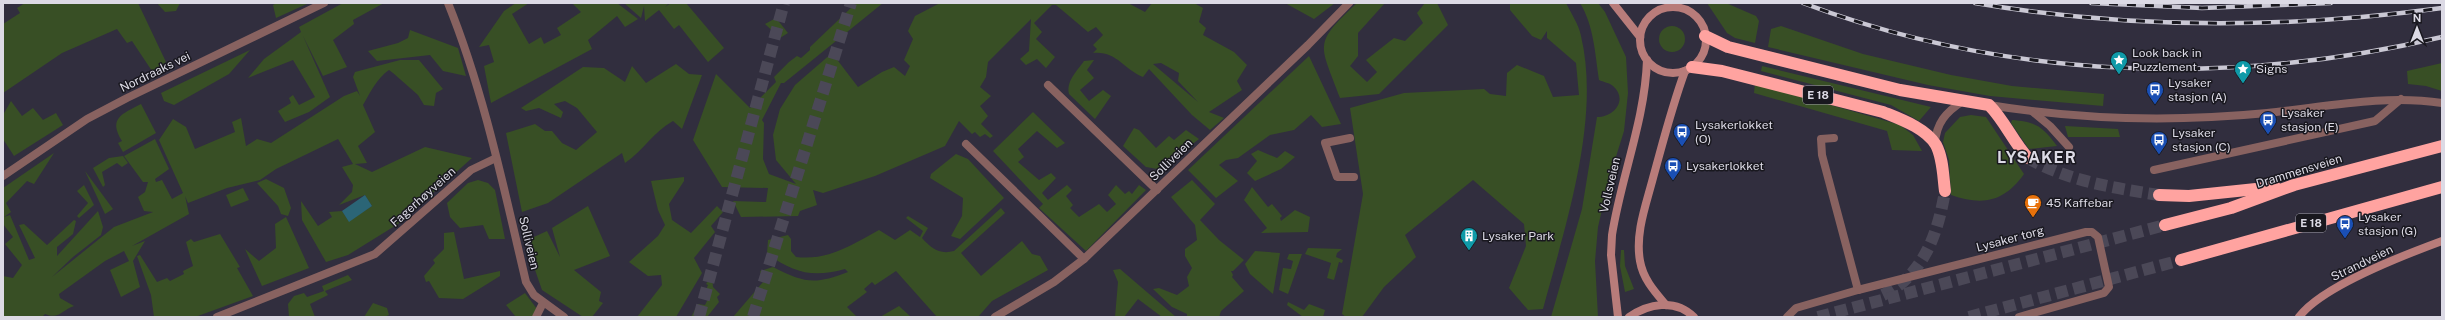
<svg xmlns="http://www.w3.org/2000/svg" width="2445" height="320" font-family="'Public Sans',sans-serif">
<rect width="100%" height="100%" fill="#312e3e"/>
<g fill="#384f25" fill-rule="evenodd">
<polygon points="25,3 138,3 166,62 152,71 132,41 127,43 117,29 62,53 3,93 3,24 20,13 17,8"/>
<polygon points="157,3 180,3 176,11 165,12"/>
<polygon points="277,3 309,3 276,18 273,5"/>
<polygon points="343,3 384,3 353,20 354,24 333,40 347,67 323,76 303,36 330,97 309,112 285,122 278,111 291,103 289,98 293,95 299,105 315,97 293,60 248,78 264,59 301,32 299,27"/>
<polygon points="516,3 529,3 512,14 529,44 541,37 544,44 561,35 557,28 581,12 572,3 617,3 638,19 625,27 617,16 588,40 592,49 491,103 484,66 494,62 489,45 479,47 504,11"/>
<polygon points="624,3 669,3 665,7 671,3 686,3 724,48 708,62 679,25 674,29 659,10 645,21 644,6 641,18"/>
<path d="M 853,3 L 883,3 L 784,83 L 781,83 L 762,120 L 764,123 L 763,159 L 769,174 L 796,184 L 776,160 L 773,135 L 780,109 L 795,85 L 832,53 L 858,87 L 882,72 L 894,67 L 905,76 L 910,66 L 904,60 L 913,39 L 908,31 L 915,16 L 940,3 L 1128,3 L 1145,12 L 1152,3 L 1194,3 L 1203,8 L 1199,22 L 1206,28 L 1203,35 L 1234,52 L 1247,65 L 1237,81 L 1242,90 L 1209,112 L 1224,118 L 1210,130 L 1192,115 L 1149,69 L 1143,77 C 1123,69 1117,51 1093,53 L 1097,49 L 1093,45 L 1103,35 L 1096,27 L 1088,32 L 1056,5 L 1052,5 L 1034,23 L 1042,32 L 1036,39 L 1055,57 L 1046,68 L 1037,59 L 1026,65 L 1020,59 L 1029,51 L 1031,19 L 988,62 L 986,77 L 980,87 L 991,96 L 980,106 L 988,116 L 981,124 L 993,136 L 990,138 L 985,134 L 980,137 L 975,132 L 972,134 L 959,121 L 945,146 L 875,176 L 823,193 L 813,190 L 817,205 L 800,211 L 798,216 L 741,217 L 733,201 L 766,202 L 768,188 L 722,187 L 693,140 L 716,74 L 750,108 L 776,82 L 774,77 L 789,62 L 797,56 L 801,58 L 810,50 L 810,47 L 852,7 ZM 1161,63 L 1179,73 L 1178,81 L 1198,102 L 1153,64 Z"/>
<polygon points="1285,3 1335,3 1314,19"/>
<path d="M 1357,3 L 1385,3 L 1358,33 L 1358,56 L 1350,66 L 1367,82 L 1377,72 L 1366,60 L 1394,38 L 1405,41 L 1423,23 L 1417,13 L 1425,3 L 1437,3 L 1448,25 L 1379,94 L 1340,98 C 1320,43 1312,45 1357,3 Z"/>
<path d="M 1510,3 L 1566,3 C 1571,13 1579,25 1581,36 C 1601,120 1565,227 1543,309 L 1528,310 L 1509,288 L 1526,246 L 1524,224 L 1473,180 L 1405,235 L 1416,257 L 1384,287 L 1362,317 L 1346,317 L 1342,314 L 1363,194 L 1350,108 L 1404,93 L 1484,89 L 1490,94 L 1506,96 L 1507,73 L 1517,65 L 1544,76 L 1553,97 L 1579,95 L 1576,63 L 1547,38 L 1547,31 L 1541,40 L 1532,36 L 1510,10 Z"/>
<path d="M 1580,3 L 1598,3 L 1605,12 L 1626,57 L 1628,93 L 1624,131 L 1609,179 L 1598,227 L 1595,261 L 1598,317 L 1551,317 L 1582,209 L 1597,117 C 1615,117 1628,99 1613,86 C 1610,83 1603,82 1599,80 C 1595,54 1594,26 1580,3 Z"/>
<polygon points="1707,3 1726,3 1756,16 1759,21 1755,43 1735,38 1727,33"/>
<polygon points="776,18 788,33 780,38 765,24"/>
<polygon points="1781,26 1863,54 1951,75 2012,86 2104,94 2103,106 1990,96 1928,85 1768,47 1771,29"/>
<circle cx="1672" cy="39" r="13"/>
<polygon points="410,30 458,48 466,76 443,71 430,55 377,61 368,51 398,43 408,38"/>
<polygon points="250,50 229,74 174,105 164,101 161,93"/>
<polygon points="1309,56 1341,124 1322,127 1311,115 1294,130 1270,135 1238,158 1226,160 1219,165 1238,181 1216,198 1188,170"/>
<path d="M 400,60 L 419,60 L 443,89 L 436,93 L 434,106 L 424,105 L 418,95 L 393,73 L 389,70 C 377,78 370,93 363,105 L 375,132 L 358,146 L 367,163 L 355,164 L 372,172 L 425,147 L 472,158 L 398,224 L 348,255 L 326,262 L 302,220 L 301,201 L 318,226 L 332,217 L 329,212 L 342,211 L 349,221 L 372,206 L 365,195 L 339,205 L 352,192 L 353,185 L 342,167 L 353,164 L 338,139 L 276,169 L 260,180 L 227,188 L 188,203 L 185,196 L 189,214 L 132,246 L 145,241 L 133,261 L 140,287 L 121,297 L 110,270 L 129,261 L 124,251 L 105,261 L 59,294 L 60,298 L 74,306 C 62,310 59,320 45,314 L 42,317 L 3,317 L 3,276 L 13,278 L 22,265 L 5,244 L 13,237 L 3,224 L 3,188 L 54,153 L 34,184 L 27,181 L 6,203 L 11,212 L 4,217 L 10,215 L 29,260 L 35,258 L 19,225 L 24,224 L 47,245 L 74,220 L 76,221 L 73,234 L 57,247 L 57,256 L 98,211 L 103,227 L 101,235 L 73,257 L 52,277 L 114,227 L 153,212 L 144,211 L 138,197 L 145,192 L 148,182 L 143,182 L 124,156 L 155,139 L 169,169 L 155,179 L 156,182 L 162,180 L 172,199 L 183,193 L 159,140 L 173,119 L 186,127 L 195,149 L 235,132 L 232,122 L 241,118 L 246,146 L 257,139 L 271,143 L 344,96 L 357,91 L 360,96 L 353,77 L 355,72 Z"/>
<path d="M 1094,60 L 1087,70 L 1094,78 L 1080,90 L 1089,101 L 1103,90 L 1111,96 L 1095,119 L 1069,94 C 1066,81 1077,71 1084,61 Z"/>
<polygon points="2442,63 2442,91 2426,86 2408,84 2407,71"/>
<path d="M 676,64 L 689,74 L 702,75 L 682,129 L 673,121 C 653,132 644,150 625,163 L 622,153 L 548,203 L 522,212 L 506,133 L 535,124 L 545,131 L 552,131 L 562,143 L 576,150 L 597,132 L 577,108 L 565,101 L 554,104 L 563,112 L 561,118 L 539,108 L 526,111 L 521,108 L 583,67 L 604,68 L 625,82 L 632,66 L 646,83 Z"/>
<polygon points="1762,66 1931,107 1919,121 1891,105 1761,71"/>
<polygon points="1755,83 1900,125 1913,135 1922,151 1892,150 1887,131 1754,93"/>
<polygon points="11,101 22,116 33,108 43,120 56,113 63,125 14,156 3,139 3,115"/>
<path d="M 141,104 L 156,133 L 123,152 L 118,143 L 122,141 C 108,118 122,114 141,104 Z"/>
<polygon points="1033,112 1065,143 1057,148 1037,131 1018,149 1024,157 1018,162 1039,180 1051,173 1056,178 1042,193 1048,200 1067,185 1072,190 1066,196 1073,205 1070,208 1079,217 1099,204 1107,212 1116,204 1108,195 1116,185 1125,194 1129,191 1132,194 1139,185 1146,190 1086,251 1039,208 1043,204 993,151"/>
<path d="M 1971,115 L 1986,117 L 2024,174 C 2004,202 1983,206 1951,195 L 1949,160 L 1943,142 L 1945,133 L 1960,117 Z"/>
<path d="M 2012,120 C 2036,122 2042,126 2057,146 L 2029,149 L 2011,123 Z"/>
<polygon points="2065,126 2118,129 2120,137 2068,137"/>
<polygon points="1134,128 1139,130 1156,148 1169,136 1174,140 1186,130 1199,139 1163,167 1163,170 1146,167 1123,146"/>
<polygon points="1258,150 1277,158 1285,151 1295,157 1281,169 1255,181 1247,173 1257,161 1251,154"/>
<polygon points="956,154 968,159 1004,198 960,239 951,236 962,216 963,198 930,178 931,174"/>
<polygon points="123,156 128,163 122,167 117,163 102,172 105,185 103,187 93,168 109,158"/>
<polygon points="85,171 113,209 105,214"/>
<polygon points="684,177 684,181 669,204 672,220 691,233 717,206 723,212 711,226 715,232 694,258 702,273 676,317 637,317 662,285 661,275 648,276 629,262 658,236 665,225 658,210 651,181"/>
<polygon points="266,179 284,188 291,208 288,216 281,214 278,206 257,183"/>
<polygon points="478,180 488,183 495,190 505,239 489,239 483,225 460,228 450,217 447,203 468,183"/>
<polygon points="1192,180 1215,204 1200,220 1219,240 1244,260 1233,271 1231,271 1233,275 1232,277 1244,291 1221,311 1219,317 1187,317 1187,314 1172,307 1153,289 1159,288 1177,295 1189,286 1187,277 1192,268 1185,256 1185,249 1197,240 1195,225 1171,197"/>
<polygon points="84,185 94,205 79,218 77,216 88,203 77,191"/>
<polygon points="1252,187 1268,207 1272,204 1282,216 1280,218 1281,221 1295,210 1310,217 1308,232 1261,233 1267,228 1244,200"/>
<polygon points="243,188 249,200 231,207 226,195"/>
<polygon points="588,206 610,256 574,270 601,292 599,301 603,303 592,317 583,317 542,290 525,241 547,231 560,257 552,228"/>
<path d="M 1001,208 L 1005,213 L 961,253 L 981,276 L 1022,241 L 1032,254 L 1040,256 L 1048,270 L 992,301 L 978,317 L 937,317 L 896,271 L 875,285 L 872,282 L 864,289 L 867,292 L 847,307 L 857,317 L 733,317 L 763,282 L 760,271 L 773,267 C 805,283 814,285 848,272 L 845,269 C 812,278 795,273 767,254 L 768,240 L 788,235 L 791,239 L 791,251 L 796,257 C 827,261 852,245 879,230 L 895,240 L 910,230 L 920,237 L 923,231 L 906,218 L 908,216 L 928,228 L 922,238 C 931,248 939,255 954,251 Z"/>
<polygon points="286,217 309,268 262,286 245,249 259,261 276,248 275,224"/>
<polygon points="454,232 464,279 500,271 500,276 463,299 439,298 429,281 426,282 424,276 435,263 433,260 444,249 444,233"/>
<polygon points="220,234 240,267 237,268 253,296 195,317 154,317 151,295 137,256 140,255 157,282 167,278 170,281 184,274 183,271 193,266 186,242 191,239 194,242"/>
<polygon points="1308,248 1342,249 1337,253 1336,257 1343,260 1342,263 1339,262 1334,280 1327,278 1331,263 1305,254"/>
<polygon points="1621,250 1624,250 1625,266 1634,289 1625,292 1620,266"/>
<polygon points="1255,251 1280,253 1273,294 1250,274 1245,264"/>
<polygon points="1289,254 1302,254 1288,294 1279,290 1283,268 1291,269 1293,261 1287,259"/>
<polygon points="1120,269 1176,317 1162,317 1138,299 1124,317 1115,317 1118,282 1113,270"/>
<polygon points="348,275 352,280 325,291 328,295 310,304 315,317 289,317 288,304 294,296 304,293 307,297 324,291 322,286"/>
<polygon points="712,276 713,287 720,294 717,297 719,302 707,317 691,317 698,304 705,305 709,297 704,294 708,285 706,284"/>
<polygon points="525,293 537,309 532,317 516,317 506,305"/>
<polygon points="1288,302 1304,310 1309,304 1325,310 1323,317 1303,317 1287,305"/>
<polygon points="373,303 387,308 389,315 384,317 364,317"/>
<polygon points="899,306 911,317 880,317"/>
</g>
<polygon fill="#2b6576" points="365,195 372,206 349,222 342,211"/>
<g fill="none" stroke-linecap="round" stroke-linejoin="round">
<g stroke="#4b4857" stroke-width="12" stroke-dasharray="12 6" stroke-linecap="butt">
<path d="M 2028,158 C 2068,181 2114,188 2159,195"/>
<path d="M 1883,295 C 1924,275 1938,233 1945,191"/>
<polyline points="699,317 784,3"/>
<polyline points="753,317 851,3"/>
<polyline points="1818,317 2165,225"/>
<polyline points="1969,317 2181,260"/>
</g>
<g stroke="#886260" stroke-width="8">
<polyline points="1048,85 1157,190"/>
<path d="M 1989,105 C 2081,120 2175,122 2267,113 C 2325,107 2384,94 2442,103"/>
<polyline points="2033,112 2050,126 2069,147"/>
<polyline points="1350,138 1325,143 1337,177 1354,177"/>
<polyline points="1834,138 1821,139 1822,155 1858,290"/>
<polyline points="966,144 1084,259"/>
<path d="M 1935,144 C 1936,123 1946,112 1963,101"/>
<polyline points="2154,170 2375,121 2401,99"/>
<polyline points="1787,317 1796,308 1858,290 2086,232 2092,232 2098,237 2109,287 2104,293 2019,317"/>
</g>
<g stroke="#886260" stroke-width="8">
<path d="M 448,3 C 484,92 504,189 526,282 L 534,295 L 564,317"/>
<polyline points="3,176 87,119 127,98 324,3"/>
<polyline points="217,317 375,254 471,170 496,158"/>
<polyline points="536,317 543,303"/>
<polyline points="995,317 1054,282 1084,259 1308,45 1349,3"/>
</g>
<g stroke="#b87c7a" stroke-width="8">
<polyline points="1613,3 1640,37"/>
<circle cx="1673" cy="40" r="33"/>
<path d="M 1666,305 C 1655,292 1643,279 1640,261 C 1635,233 1646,205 1653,178 C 1663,142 1672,106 1685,71"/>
<path d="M 1618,317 L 1611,255 L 1612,235 C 1621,177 1645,120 1647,60"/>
<path d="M 1629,317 C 1648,304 1675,298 1694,317"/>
<path d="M 2299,317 C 2322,286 2404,255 2442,241"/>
</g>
<g stroke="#ffa3a0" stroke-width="12">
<path d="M 1705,36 L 1728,47 L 1900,90 L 1989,105 C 2005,121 2013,142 2028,158"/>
<path d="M 1692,67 L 1722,71 L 1883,112 C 1900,119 1926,128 1936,145 C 1943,158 1943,176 1945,191"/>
<polyline points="2159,195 2189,196 2275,187"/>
<polyline points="2165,225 2231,208 2294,185 2442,146"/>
<polyline points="2181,260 2442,187"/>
</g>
<defs>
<g id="rail">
<path d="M 1803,3 C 2007,80 2231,87 2442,37"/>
<path d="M 1975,3 C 2129,29 2287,29 2442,8"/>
<polyline points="2091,3 2202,8 2331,3"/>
</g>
</defs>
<use href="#rail" stroke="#cac8d4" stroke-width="4.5"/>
<use href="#rail" stroke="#19181f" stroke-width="3" stroke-dasharray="9" stroke-linecap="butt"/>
</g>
<defs>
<symbol id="sight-pin" viewBox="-11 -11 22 30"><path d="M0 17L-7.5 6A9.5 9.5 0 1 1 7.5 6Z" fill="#0f9aa8" stroke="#19181f"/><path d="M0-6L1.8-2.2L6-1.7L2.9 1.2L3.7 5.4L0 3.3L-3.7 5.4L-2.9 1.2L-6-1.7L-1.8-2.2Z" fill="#fff"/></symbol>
<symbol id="bus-pin" viewBox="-11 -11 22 30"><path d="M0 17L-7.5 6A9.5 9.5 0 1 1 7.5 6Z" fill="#1a4fb4" stroke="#19181f"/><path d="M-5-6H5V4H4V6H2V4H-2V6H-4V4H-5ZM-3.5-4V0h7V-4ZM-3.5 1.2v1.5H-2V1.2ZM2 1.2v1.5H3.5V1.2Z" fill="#fff"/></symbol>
<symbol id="cafe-pin" viewBox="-11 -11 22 30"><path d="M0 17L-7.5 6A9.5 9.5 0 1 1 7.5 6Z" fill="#e8710a" stroke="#19181f"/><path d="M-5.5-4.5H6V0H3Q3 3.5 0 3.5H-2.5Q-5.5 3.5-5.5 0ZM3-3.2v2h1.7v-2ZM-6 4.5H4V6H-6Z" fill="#fff"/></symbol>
<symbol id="building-pin" viewBox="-11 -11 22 30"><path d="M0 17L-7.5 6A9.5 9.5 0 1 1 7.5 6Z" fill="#0f9aa8" stroke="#19181f"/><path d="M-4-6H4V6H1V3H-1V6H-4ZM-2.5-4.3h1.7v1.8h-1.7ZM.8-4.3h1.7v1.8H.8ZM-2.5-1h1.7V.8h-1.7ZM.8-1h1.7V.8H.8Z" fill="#fff"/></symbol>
</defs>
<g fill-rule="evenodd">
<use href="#sight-pin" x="2109" y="50" width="20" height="27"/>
<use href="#sight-pin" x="2233" y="59" width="20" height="27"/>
<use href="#bus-pin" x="2145" y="80" width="20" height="27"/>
<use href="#bus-pin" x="2258" y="110" width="20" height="27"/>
<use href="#bus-pin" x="1672" y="122" width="20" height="27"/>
<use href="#bus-pin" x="2149" y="130" width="20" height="27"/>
<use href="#bus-pin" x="1663" y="156" width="20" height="27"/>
<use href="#cafe-pin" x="2023" y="193" width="20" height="27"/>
<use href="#bus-pin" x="2335" y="214" width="20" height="27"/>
<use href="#building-pin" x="1459" y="226" width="20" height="27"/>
</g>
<g text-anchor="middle" stroke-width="3" stroke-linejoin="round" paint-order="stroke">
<g fill="#19181f" stroke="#a2a0aa" stroke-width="1">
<rect x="1803" y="86" width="30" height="18" rx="3"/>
<rect x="2296" y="214" width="30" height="18" rx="3"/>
</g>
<g font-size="11" font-weight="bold" fill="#dcdae5">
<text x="1818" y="99">E 18</text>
<text x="2311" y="227">E 18</text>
</g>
<g font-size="12" fill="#dcdae5" stroke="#19181f" text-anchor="start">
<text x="2132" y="57">Look back in<tspan x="2132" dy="14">Puzzlement</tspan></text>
<text x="2256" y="73">Signs</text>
<text x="2168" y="87">Lysaker<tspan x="2168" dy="14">stasjon (A)</tspan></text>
<text x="2281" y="117">Lysaker<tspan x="2281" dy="14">stasjon (E)</tspan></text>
<text x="1695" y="129">Lysakerlokket<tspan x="1695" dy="14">(O)</tspan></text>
<text x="2172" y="137">Lysaker<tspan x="2172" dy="14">stasjon (C)</tspan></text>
<text x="1686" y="170">Lysakerlokket</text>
<text x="2046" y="207">45 Kaffebar</text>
<text x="2358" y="221">Lysaker<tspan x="2358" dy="14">stasjon (G)</tspan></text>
<text x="1482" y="240">Lysaker Park</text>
</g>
<g font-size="12" fill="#dcdae5" stroke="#19181f">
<text transform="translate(155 72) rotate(-26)" y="4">Nordraaks vei</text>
<text transform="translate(1171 160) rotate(-44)" y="4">Solliveien</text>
<text transform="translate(2299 171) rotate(-17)" y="4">Drammensveien</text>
<text transform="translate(1610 185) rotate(-77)" y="4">Vollsveien</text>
<text transform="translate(423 197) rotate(-42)" y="4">Fagerhøyveien</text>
<text transform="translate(2010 239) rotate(-15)" y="4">Lysaker torg</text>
<text transform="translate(529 243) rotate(77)" y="4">Solliveien</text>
<text transform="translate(2362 263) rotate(-26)" y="4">Strandveien</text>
</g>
<g font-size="16" font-weight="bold" letter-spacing="1" fill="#dcdae5" stroke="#19181f">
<text x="2037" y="163">LYSAKER</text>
</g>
</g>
<rect width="2445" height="320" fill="none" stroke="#dcdae5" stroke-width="8"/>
<g transform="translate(2417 28)" stroke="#19181f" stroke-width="3" paint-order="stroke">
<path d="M0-3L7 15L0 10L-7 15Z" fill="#dcdae5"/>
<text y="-6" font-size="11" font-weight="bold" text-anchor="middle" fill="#dcdae5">N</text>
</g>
</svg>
